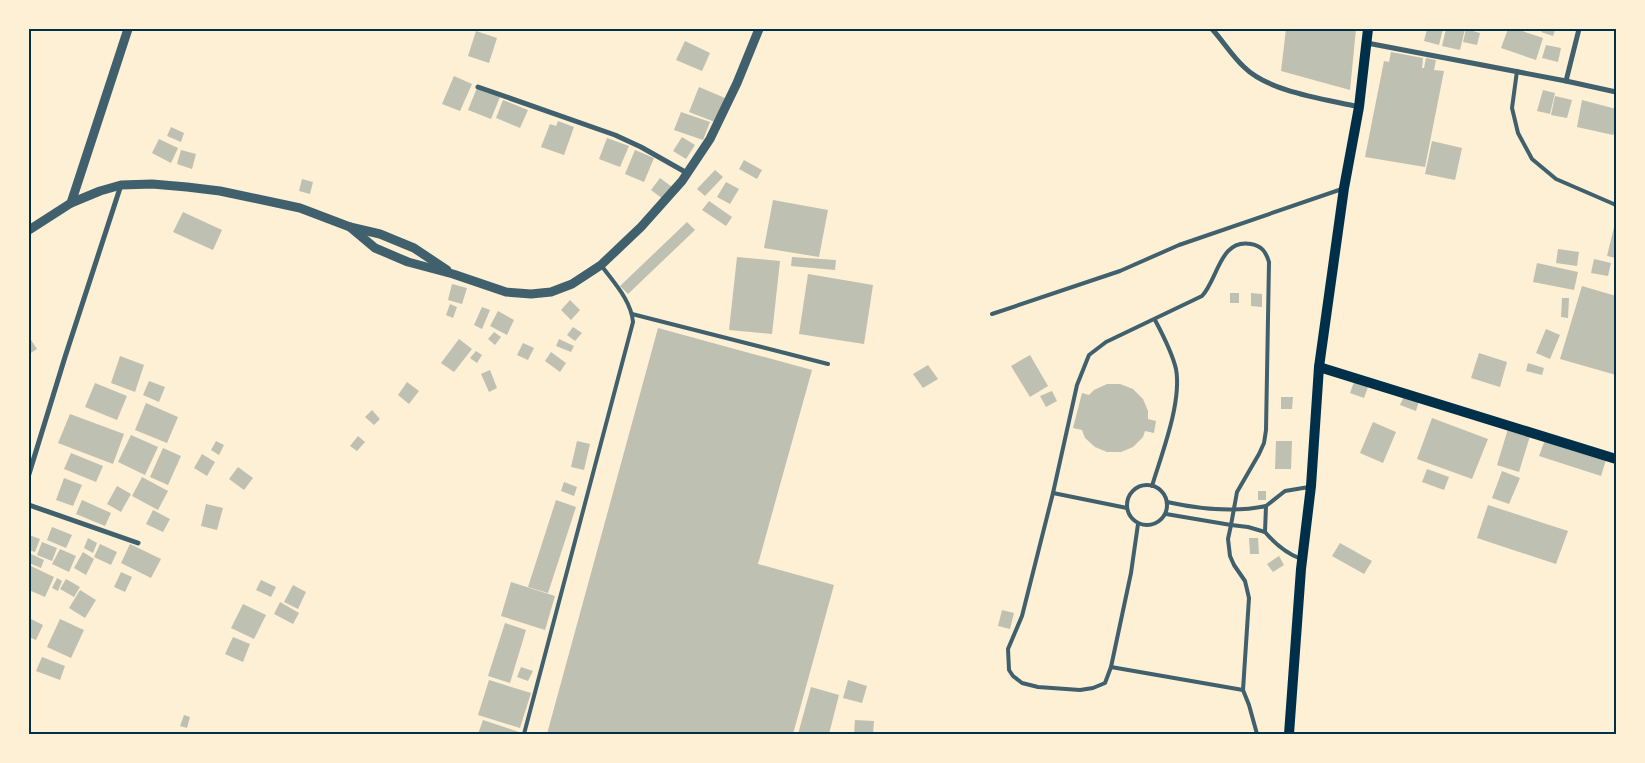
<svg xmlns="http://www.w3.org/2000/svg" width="1645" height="763" font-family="'DM Sans',sans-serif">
<rect width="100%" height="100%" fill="#fdf0d5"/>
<g fill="#bec0b2">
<polygon points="1286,29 1356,29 1350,90 1281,71"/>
<polygon points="1427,29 1443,29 1439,45 1424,41"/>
<polygon points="1446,29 1465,29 1460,50 1442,46"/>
<polygon points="1466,29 1480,33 1477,45 1463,42"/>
<polygon points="1508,29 1516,29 1543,38 1536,60 1501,48"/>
<polygon points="1543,29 1555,30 1553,36 1541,32"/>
<polygon points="476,31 497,38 489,63 468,56"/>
<polygon points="685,41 710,53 702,71 676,60"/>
<polygon points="1546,45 1561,48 1558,62 1542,58"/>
<polygon points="1391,52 1423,58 1422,68 1424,68 1426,58 1436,60 1434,70 1444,71 1425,167 1365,157 1384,61 1389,62"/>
<polygon points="454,76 472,84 460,111 442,104"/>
<polygon points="699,87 725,98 715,122 689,112"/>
<polygon points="477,88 500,97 491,119 468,110"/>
<polygon points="1543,90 1555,93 1550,114 1537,111"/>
<polygon points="1555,96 1572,100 1567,118 1551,115"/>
<polygon points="503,100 528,110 520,128 496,118"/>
<polygon points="1582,100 1616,109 1616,130 1613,135 1577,127"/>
<polygon points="681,112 710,122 703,140 674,130"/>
<polygon points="558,121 574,127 564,155 541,147 550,124 556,126"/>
<polygon points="171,127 184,133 181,142 167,136"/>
<polygon points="682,137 695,145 686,159 673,151"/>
<polygon points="607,138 629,146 620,167 599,159"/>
<polygon points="159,139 178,148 171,163 152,153"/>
<polygon points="1432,141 1462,148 1455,180 1425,174"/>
<polygon points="181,150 196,154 192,169 177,164"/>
<polygon points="635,150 654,158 644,182 625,174"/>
<polygon points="744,160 762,170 757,179 739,169"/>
<polygon points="715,170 723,177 705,196 697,189"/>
<polygon points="660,178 672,187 663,199 651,190"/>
<polygon points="302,179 313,182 310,194 299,191"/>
<polygon points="726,182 739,189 730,204 717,197"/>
<polygon points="773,200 828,210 819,257 764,248"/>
<polygon points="709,201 732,217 726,226 702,210"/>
<polygon points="183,212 222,230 213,250 173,232"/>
<polygon points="687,222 695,230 628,294 620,286"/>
<polygon points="1614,227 1616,228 1616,258 1607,256"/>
<polygon points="1558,249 1579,252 1577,266 1556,263"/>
<polygon points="737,257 780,261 772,334 729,330"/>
<polygon points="792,257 836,260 835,270 791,266"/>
<polygon points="1594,259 1611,263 1608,276 1591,273"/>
<polygon points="1537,263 1578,272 1574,290 1533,282"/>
<polygon points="808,274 873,285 864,344 799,334"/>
<polygon points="452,284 467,288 462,304 448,300"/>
<polygon points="1582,286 1616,296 1616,375 1560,359"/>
<rect x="1230" y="293" width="9" height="10"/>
<polygon points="1251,293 1262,294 1262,307 1251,306"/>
<polygon points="1562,298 1569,298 1568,318 1561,317"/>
<polygon points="570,300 580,310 571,320 561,310"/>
<polygon points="450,304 457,307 453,318 446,315"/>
<polygon points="482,307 490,310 482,329 474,325"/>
<polygon points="498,311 514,320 507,335 490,326"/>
<polygon points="573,327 582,333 575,341 567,335"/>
<polygon points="658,328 812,370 758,564 834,585 793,734 547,734"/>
<polygon points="1546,329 1560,335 1550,359 1536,353"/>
<polygon points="494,332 501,337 495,345 488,339"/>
<polygon points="29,337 37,349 29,354"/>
<polygon points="459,339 472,349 454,372 441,363"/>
<polygon points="559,339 574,346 571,352 556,346"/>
<polygon points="523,343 534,348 528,360 517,355"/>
<polygon points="476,351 482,355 477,363 470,358"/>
<polygon points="551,352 566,363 560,372 545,361"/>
<polygon points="1479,353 1507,362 1500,387 1471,378"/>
<polygon points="1030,355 1048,386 1030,397 1011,366"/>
<polygon points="120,356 144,365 135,392 111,383"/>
<polygon points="1528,363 1544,368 1542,375 1526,371"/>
<polygon points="928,365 938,379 923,388 913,374"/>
<polygon points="490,370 497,388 489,392 481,374"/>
<polygon points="149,381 165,387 159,402 143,395"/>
<polygon points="407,382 419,391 409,404 398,395"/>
<polygon points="1354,382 1368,387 1364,398 1350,393"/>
<polygon points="95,383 127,396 117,420 85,407"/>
<polygon points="1107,384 1120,384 1133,389 1143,399 1148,411 1148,419 1156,421 1154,433 1145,431 1143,437 1133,447 1121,452 1107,452 1095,447 1085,438 1082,430 1073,428 1082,393 1089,395 1094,390"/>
<polygon points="1052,391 1057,401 1046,407 1040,396"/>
<polygon points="1404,396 1419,401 1416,411 1400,405"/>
<polygon points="1281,397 1293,397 1292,409 1281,409"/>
<polygon points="146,403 178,417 167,443 135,430"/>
<polygon points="372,410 380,419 374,425 365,417"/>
<polygon points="70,414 124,434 113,464 58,443"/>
<polygon points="1432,418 1488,439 1472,479 1417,459"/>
<polygon points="1373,422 1396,432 1383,463 1360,453"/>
<polygon points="1508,429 1530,436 1519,472 1497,465"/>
<polygon points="131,435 158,447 145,475 118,462"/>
<polygon points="358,436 365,442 357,451 350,446"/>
<polygon points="1545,440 1606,460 1601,476 1539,456"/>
<polygon points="216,441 224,445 219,455 211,450"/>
<polygon points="577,441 590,444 584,470 571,467"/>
<polygon points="1276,441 1292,441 1291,469 1275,469"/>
<polygon points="163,448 181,456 168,485 150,477"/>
<polygon points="71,453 103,466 96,482 64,469"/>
<polygon points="202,454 215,462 207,476 194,468"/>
<polygon points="238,467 253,478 244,490 229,479"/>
<polygon points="1427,469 1449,477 1444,490 1422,482"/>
<polygon points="1502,471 1520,478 1509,504 1492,498"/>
<polygon points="142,477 168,491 158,510 132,496"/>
<polygon points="64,478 82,485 73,506 56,500"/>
<polygon points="564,482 577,487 574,496 561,491"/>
<polygon points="117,486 131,494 121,512 107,504"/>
<rect x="1258" y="491" width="8" height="9"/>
<polygon points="82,500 111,513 105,526 76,514"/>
<polygon points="556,500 576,507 548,593 528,587"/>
<polygon points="206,504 223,508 217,530 201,526"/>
<polygon points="1488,505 1568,531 1556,564 1477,538"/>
<polygon points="153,510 170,519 163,532 146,524"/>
<polygon points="52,527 72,535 66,548 47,540"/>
<polygon points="29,535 40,539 35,552 29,550"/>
<polygon points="88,538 97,543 93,553 84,548"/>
<polygon points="1249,538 1258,538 1259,554 1250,554"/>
<polygon points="42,542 57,548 52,561 37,555"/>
<polygon points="1340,543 1372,561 1364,574 1332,556"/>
<polygon points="100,544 117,552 111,565 94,557"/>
<polygon points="130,544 161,559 151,578 121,563"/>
<polygon points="60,549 76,556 69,572 52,564"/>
<polygon points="83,552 94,559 86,575 74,568"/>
<polygon points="29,553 44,560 41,568 29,563"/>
<polygon points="1279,556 1284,565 1273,572 1267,564"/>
<polygon points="31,566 54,577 45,597 29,590 29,571"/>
<polygon points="121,572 132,577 125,592 114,587"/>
<polygon points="57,578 62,581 58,591 52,588"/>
<polygon points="66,579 80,587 74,597 60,589"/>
<polygon points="261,580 276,587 271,597 256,590"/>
<polygon points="511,582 555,596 545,630 501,616"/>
<polygon points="293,585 306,592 298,609 284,602"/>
<polygon points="80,590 96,600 85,618 69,608"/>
<polygon points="280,602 299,613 293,624 274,614"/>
<polygon points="243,604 266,615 254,639 231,628"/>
<polygon points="1002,610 1014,613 1010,629 998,626"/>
<polygon points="29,618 43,625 36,640 29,637"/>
<polygon points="60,619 84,630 71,658 47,647"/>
<polygon points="505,623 526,630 510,683 488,676"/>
<polygon points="233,637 250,644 243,662 225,654"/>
<polygon points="42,657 65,666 60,680 36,671"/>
<polygon points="521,667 533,671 528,681 517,677"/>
<polygon points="489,680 531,693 520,728 478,715"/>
<polygon points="848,680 867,686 862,703 843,698"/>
<polygon points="811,687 839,695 829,734 798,734"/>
<polygon points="184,715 190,717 187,728 180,726"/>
<polygon points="483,720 519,732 518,734 478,734"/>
<polygon points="855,720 874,721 873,734 854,734"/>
</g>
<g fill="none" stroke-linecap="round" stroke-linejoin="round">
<g stroke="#3f606c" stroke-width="4">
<polyline points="1517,71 1512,108 1518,133 1532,159 1556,179 1616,205"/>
<polyline points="632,314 828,364"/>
<polyline points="992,314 1120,271 1179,245 1342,189"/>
<circle cx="1147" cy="505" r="20"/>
<path d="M 1152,486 C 1162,453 1182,402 1176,369 C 1172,352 1163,335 1155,320"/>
<polyline points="1053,493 1127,508"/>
<path d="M 1167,502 C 1199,509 1234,513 1266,506"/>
<polyline points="1166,514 1231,525 1228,539 1230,556 1234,565 1245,581 1249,598 1243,690 1249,705 1257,734"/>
<path d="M 1138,524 L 1131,573 L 1111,667 L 1105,683 L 1093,688 L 1080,690 L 1038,687 L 1022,683 L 1013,676 L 1009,670 L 1008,649 L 1022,616 L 1053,493 L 1077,385 L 1089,355 L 1106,342 L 1202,296 C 1218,279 1220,238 1251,244 C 1262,246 1266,252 1269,262 L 1266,430 L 1264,443 L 1259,454 L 1237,492 L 1231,525 L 1248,527 L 1265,532"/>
<path d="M 1301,559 C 1286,553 1276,545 1265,532 L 1266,506 L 1285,491 L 1309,487"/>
<polyline points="1111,667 1243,690"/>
<path d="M 524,734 L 633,322 C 631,300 614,283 601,265"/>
</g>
<g stroke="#3f606c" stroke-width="5">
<path d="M 1212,29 C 1223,41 1232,56 1244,67 C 1269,92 1325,99 1359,107"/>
<polyline points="1367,43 1566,81 1616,92"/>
<polyline points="1566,81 1579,29"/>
<polyline points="478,87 615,135 641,147 687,173"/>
<polyline points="29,474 65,357 121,185"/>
<polyline points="29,505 138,543"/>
</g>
<g stroke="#3f606c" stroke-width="9">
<polyline points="71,203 128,29"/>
<polyline points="350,227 375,248 408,262 453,274 506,292 531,294 551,292 572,284 601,265 641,227 682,181 710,139 737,83 759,29"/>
<polyline points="29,230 71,203 100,191 121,185 152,184 187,187 220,191 300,208 350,227 380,234 414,248 447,270"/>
</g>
<g stroke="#003049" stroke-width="10">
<polyline points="1319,367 1616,459"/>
<polyline points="1289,734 1301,569 1311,486 1319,367 1344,188 1359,107 1368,29"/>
</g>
</g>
<rect width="1645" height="763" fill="none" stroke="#fdf0d5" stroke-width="60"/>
<rect x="30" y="30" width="1585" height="703" fill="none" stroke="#003049" stroke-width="2"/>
</svg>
